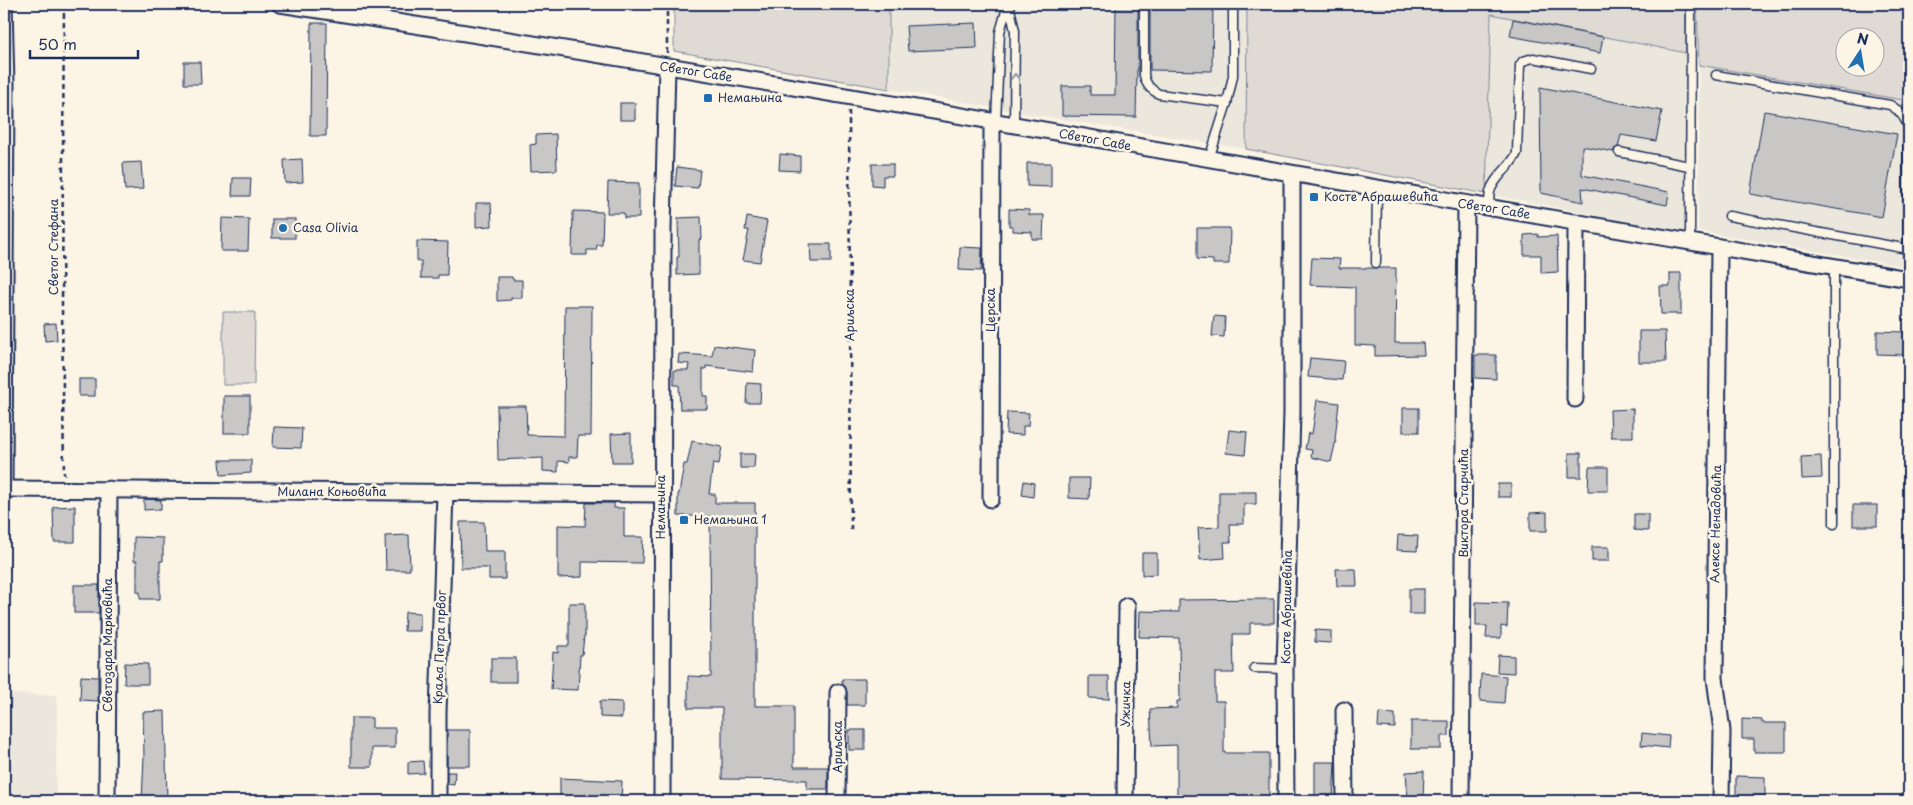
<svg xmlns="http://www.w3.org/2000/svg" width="1913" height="805" font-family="'Playpen Sans',sans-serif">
<rect width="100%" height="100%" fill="#fcf5e5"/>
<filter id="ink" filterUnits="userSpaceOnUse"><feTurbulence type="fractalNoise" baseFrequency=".02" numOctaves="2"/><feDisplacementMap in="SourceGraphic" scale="10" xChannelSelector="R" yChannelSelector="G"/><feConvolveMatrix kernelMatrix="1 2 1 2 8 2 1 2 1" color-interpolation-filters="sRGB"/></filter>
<g filter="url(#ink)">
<g fill="#ece7dc">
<polygon points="889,4 1247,4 1246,149 1028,114 889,89"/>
<polygon points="1491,14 1686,53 1686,232 1486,194"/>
<polygon points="1699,65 1909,101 1909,267 1698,231"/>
<polygon points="4,694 57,695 56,801 4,801"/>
</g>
<g fill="#dfdbd4" stroke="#7d8599" fill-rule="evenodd">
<polygon points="674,4 889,4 889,89 674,51"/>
<polygon points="1247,4 1686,4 1686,53 1491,14 1486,194 1246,149"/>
<path d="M 1697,4 L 1909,4 L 1909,101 L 1699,65 ZM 1846,38 L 1876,38 L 1876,68 L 1846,68 Z"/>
<polygon points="223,312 255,312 254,385 223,385"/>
</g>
<g fill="#c8c7c6" stroke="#1b2f5e">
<polygon points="1116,4 1138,4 1138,70 1137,70 1136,117 1062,116 1062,86 1090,86 1090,95 1115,95"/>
<polygon points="1150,4 1213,4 1212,71 1150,70"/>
<polygon points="1513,19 1603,37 1600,53 1510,36"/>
<polygon points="311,23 327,23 326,136 310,136"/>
<polygon points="976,23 977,48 908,51 906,26"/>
<polygon points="184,62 200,62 201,84 184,84"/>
<polygon points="1540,87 1662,111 1656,141 1621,135 1618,147 1614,149 1614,152 1582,146 1582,175 1669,192 1667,205 1582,188 1583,202 1541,193"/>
<rect x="620" y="103" width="15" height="17"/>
<polygon points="1764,111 1897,134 1882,217 1750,194"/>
<polygon points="556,134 557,170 531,171 530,145 536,144 536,135"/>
<polygon points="780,154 800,156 800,171 779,170"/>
<polygon points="302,159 303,182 285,183 284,160"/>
<polygon points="141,162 143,189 125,190 123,163"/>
<polygon points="1027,163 1051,163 1051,187 1027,186"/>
<polygon points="872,164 893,164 893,176 883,176 883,186 872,185"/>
<polygon points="677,167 700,170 698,188 675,186"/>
<polygon points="233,178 251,178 250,196 232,196"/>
<polygon points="608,182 639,183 639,218 624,218 624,213 607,213"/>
<polygon points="476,203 491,203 492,226 476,227"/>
<polygon points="1009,209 1029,210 1029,215 1044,215 1043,239 1032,239 1032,232 1013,231 1013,226 1009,226"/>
<polygon points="573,211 603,212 602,245 597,245 596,250 587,250 587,255 572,255"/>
<polygon points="701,217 702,239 699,240 699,274 677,275 677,257 679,257 678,218"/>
<polygon points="747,217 767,221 760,262 743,260 749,230 745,230"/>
<polygon points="222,218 249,219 248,251 221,251"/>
<rect x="272" y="219" width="23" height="19"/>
<polygon points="1197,228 1230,228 1229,264 1213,264 1213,260 1197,259"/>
<polygon points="1538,234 1538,237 1557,236 1558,272 1541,273 1541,255 1524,255 1524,235"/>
<polygon points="417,241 448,242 447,275 438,275 438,278 421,278 421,261 417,261"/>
<polygon points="810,244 831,244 831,262 811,262"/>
<polygon points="960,247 982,248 981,271 959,270"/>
<polygon points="1312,258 1340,259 1339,268 1396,268 1395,343 1423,343 1424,355 1375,356 1375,346 1355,345 1355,287 1310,285"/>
<polygon points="1670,273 1681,273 1681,314 1661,314 1660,286 1670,286"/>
<polygon points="497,277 512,277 513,280 522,280 522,298 511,298 511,300 497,301"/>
<polygon points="565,306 592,306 591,436 578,436 577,457 569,457 569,462 558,461 558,472 543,471 543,458 498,460 497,406 526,406 527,435 564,436"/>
<polygon points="1214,316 1225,317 1224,337 1212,336"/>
<polygon points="56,323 57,340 45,341 44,324"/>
<polygon points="1639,331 1665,331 1666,362 1639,362"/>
<polygon points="1877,331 1905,332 1904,355 1877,354"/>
<polygon points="714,345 755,350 753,372 706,366 706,369 703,369 703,396 707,396 707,409 680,409 679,385 674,385 674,370 688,370 689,364 678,363 679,354 712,356"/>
<polygon points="1475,355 1496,355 1496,379 1475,378"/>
<polygon points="1310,358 1344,361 1342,380 1308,377"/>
<rect x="79" y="379" width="16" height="17"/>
<polygon points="747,383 761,384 760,403 746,403"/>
<rect x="224" y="396" width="26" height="37"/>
<polygon points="1317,400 1339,403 1335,439 1336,440 1331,462 1311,457 1312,450 1305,449 1308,433 1312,434"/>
<rect x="1403" y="408" width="16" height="24"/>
<polygon points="1633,409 1633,437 1611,437 1610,410"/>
<polygon points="1007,412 1029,413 1028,426 1023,426 1023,435 1006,434"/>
<polygon points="274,427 302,428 301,448 273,447"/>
<polygon points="1229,430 1247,432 1245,455 1226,453"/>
<polygon points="631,433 631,462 612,462 611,434"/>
<polygon points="692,441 722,447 719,464 713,463 709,494 715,494 715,503 755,503 755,706 794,706 794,767 828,767 828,789 807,789 807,780 722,779 722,708 688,708 688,676 711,677 710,516 678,516 678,494 679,494 684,464 687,464"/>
<rect x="1569" y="453" width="12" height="24"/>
<polygon points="740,454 755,454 754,468 740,468"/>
<polygon points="1821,456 1822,478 1802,479 1801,457"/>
<polygon points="220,460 251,460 251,473 221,475"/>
<polygon points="1589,467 1608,467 1608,491 1588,491"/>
<polygon points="1069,478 1090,478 1089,499 1069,498"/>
<polygon points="1024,481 1034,483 1033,497 1022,495"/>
<rect x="1498" y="484" width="13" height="13"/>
<polygon points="1219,492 1256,492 1256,504 1244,504 1244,524 1230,524 1231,542 1224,542 1225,558 1200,560 1198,528 1219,527"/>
<polygon points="144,499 161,500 161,509 144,510"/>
<polygon points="586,503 614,503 614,508 624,508 624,537 643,537 642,563 582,562 582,577 558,578 558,525 585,526"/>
<rect x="1853" y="505" width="24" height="21"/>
<polygon points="75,506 75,542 54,542 53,507"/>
<polygon points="1547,512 1547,531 1530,531 1530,513"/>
<polygon points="1634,514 1648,514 1648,531 1634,530"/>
<polygon points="460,522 484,522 485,551 505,551 505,579 489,579 489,568 461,568"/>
<polygon points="409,535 410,570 386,570 385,536"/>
<polygon points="1398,535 1418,536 1417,551 1397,550"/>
<polygon points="134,537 163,538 163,561 160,561 160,599 140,599 140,592 137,592 137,561 134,561"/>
<rect x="1592" y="547" width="17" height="14"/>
<polygon points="1142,553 1157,553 1157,574 1142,575"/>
<polygon points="1336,569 1356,569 1357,586 1337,586"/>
<rect x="74" y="585" width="25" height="28"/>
<rect x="1409" y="589" width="15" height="25"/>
<polygon points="1274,599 1274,623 1250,623 1250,634 1233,634 1234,673 1215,673 1215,701 1224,701 1224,753 1269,753 1269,799 1177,799 1177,745 1152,746 1150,709 1177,708 1177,701 1180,701 1179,638 1139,637 1140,611 1179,612 1179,600"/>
<polygon points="1476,602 1508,603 1507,627 1501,626 1501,638 1486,638 1487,626 1476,626"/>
<polygon points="569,603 585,603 585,636 584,636 582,655 580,655 578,690 551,689 553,652 558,653 558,646 569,646"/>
<polygon points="405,612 420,613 420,631 404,631"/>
<polygon points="1315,630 1331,631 1331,643 1315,642"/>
<polygon points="1498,655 1514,656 1514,673 1497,672"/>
<rect x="491" y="658" width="25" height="24"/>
<polygon points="125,663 148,664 148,684 124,684"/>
<polygon points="1481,674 1506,676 1504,703 1480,701"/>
<polygon points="81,676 98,677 98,701 80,700"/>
<polygon points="1089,676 1109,676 1109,699 1089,698"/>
<polygon points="842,679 865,679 865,705 847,705 847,692 842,684"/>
<polygon points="600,701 622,702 622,718 600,717"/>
<polygon points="165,711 167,801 142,801 144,756 143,712"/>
<polygon points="1379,713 1395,714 1395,728 1378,727"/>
<polygon points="351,718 372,718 372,728 395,728 395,748 372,748 372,767 351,767"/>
<polygon points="1742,719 1762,720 1762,723 1786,723 1786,752 1754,752 1754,739 1742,739"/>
<polygon points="1411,721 1449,721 1449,736 1441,736 1441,749 1411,749"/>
<rect x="447" y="730" width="23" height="36"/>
<rect x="849" y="730" width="16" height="20"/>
<polygon points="1642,733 1669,736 1668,748 1641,745"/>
<polygon points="423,761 424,773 408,774 408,762"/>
<polygon points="1315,762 1335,762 1333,801 1315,801"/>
<polygon points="1424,771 1423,801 1408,801 1406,772"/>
<polygon points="447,772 455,772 454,785 447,784"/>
<polygon points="1736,776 1765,777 1765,796 1736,796"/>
<polygon points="560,778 622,781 621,801 560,801"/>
</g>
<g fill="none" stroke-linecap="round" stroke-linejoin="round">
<defs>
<g id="service">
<polyline points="1009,4 1015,31 1014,126"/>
<path d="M 1144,4 L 1144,75 C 1146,85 1150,89 1159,94 L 1227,103"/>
<path d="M 1716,75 L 1890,105 C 1900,111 1904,116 1908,127 L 1908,278"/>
<polyline points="996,122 1000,32 1008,4"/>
<polyline points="1619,152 1689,166"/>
<polyline points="1209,159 1227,103 1233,76 1233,4"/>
<path d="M 1489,208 C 1489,203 1489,197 1490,192 C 1493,178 1511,167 1517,153 L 1520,65 L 1523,61 L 1533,58 L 1591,69"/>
<polyline points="1729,216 1908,249"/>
<polyline points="1690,242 1691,4"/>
<polyline points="1376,263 1377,189"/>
<polyline points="1834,524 1834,266"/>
<polyline points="1254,668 1285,669"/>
</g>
<g id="minor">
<path d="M 280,4 C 824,87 1366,189 1909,279"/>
<polyline points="1719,247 1715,678 1722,731 1721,801"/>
<polyline points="1575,399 1576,222"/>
<polyline points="4,489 661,494"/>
<polyline points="4,489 6,85 4,4"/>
<polyline points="991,499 992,122"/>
<polyline points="1344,710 1345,801"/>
<polyline points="107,801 109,489"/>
<polyline points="438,801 438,714 445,492"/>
<polyline points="662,801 663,228 667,67"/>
<polyline points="837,801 838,692"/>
<polyline points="1125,801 1127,606"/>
<polyline points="1286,801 1285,669 1292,412 1292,174"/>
<polyline points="1461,801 1466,204"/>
</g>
</defs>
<use href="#service" stroke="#1b2f5e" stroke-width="11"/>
<use href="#minor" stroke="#1b2f5e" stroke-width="19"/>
<g stroke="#1b2f5e" stroke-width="2.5" stroke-dasharray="5 4" stroke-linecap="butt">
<polyline points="64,4 62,306 64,475"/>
<polyline points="667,53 667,4"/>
<polyline points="849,111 851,533"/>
</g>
<use href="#service" stroke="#fcf5e5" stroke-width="8"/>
<use href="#minor" stroke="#fcf5e5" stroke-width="15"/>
</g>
<defs><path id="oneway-chevron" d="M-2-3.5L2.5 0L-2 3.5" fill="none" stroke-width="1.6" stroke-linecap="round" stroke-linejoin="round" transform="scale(1.25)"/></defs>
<use stroke="#8c92a2" href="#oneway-chevron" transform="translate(1015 77) rotate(-90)"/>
</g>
<g fill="#1f6fb2" stroke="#fcf5e5" stroke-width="2">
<rect x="703" y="93" width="10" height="10" rx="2.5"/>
<rect x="1309" y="192" width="10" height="10" rx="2.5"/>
<circle cx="283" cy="228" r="5"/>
<rect x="679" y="515" width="10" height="10" rx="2.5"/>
</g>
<g text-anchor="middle" stroke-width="5" stroke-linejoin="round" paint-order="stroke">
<g font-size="12" fill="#1b2f5e" stroke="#fcf5e5">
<text transform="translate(696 72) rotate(9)" y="4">Светог Саве</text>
<text transform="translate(1095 140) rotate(10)" y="4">Светог Саве</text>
<text transform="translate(1494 209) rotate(9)" y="4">Светог Саве</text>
<text transform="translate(54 247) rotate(-90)" y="4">Светог Стефана</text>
<text transform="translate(991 310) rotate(-90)" y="4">Церска</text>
<text transform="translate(850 315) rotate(-90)" y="4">Ариљска</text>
<text x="332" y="496">Милана Коњовића</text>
<text transform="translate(1464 503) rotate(-90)" y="4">Виктора Старчића</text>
<text transform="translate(661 507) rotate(-90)" y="4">Немањина</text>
<text transform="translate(1716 524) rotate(-89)" y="4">Алексе Ненадовића</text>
<text transform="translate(1287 607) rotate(-89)" y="4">Косте Абрашевића</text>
<text transform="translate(108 645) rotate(-90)" y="4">Светозара Марковића</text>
<text transform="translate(440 647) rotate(-88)" y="4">Краља Петра првог</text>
<text transform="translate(1126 704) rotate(-89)" y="4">Ужичка</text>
<text transform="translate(838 747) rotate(-90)" y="4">Ариљска</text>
</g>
<g font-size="12" fill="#1b2f5e" stroke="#fcf5e5" text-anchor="start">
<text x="718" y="102">Немањина</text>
<text x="1324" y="201">Косте Абрашевића</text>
<text x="293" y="232">Casa Olivia</text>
<text x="694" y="524">Немањина 1</text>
</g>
</g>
<rect width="1913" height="805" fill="none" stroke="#fcf5e5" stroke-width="20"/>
<rect x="10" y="10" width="1893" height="785" fill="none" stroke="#1b2f5e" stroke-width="2" filter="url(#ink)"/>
<g transform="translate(1860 52) rotate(12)"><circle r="24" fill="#fcf5e5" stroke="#a2a6af"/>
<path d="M0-4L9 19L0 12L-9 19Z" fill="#1f6fb2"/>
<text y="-8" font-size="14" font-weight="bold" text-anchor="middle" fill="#1b2f5e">N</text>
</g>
<path d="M30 50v8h108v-8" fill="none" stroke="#1b2f5e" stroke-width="2.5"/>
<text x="38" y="50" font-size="15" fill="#1b2f5e" stroke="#fcf5e5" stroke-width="4" paint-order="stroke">50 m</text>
</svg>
